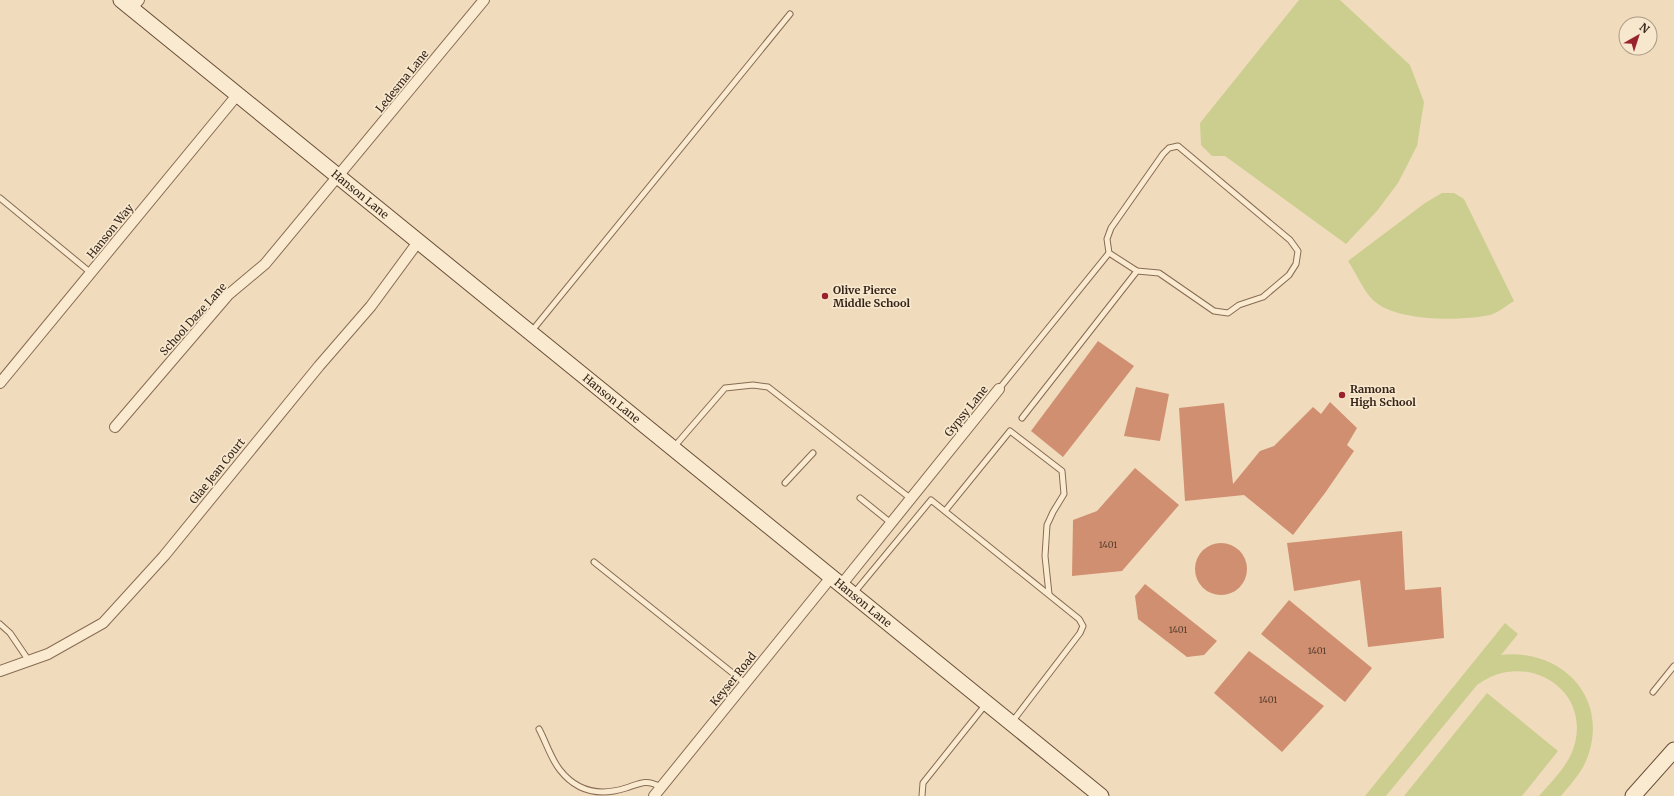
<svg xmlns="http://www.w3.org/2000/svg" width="1674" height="796" font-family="Merriweather,serif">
<rect width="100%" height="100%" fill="#f0dcbc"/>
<g fill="#ccce90">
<polygon points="1299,0 1340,0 1410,65 1424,102 1417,146 1398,183 1377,211 1346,244 1225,156 1212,156 1201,145 1200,123"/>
<path d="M 1442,193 L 1454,193 L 1464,199 L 1514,301 C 1507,305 1498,313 1490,315 C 1461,321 1395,322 1373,300 C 1363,290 1356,273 1348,261 L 1425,203 Z"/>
<path d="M 1505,623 L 1518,634 L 1501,655 C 1560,648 1609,696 1588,756 C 1583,771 1571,784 1561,796 L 1539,796 C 1553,780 1570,764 1575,743 C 1589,686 1523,650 1477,685 L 1386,796 L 1365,796 Z"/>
<polygon points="1487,693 1558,751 1522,796 1404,796"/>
</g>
<g fill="#d08f70">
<polygon points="1098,341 1134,366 1063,457 1031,431"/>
<polygon points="1136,387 1169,394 1160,441 1124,436"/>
<polygon points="1330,402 1357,428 1347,445 1354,451 1325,493 1293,535 1244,495 1185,501 1179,408 1224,403 1233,484 1260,451 1274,446 1313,407 1321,414"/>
<polygon points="1135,468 1179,505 1122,571 1072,576 1073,520 1097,511"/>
<polygon points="1402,531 1405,590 1441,587 1444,638 1368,647 1360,580 1294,591 1287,543"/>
<circle cx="1221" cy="569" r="26"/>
<polygon points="1145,584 1217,641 1204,655 1187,657 1138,619 1135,596"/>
<polygon points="1289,600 1372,668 1345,702 1261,634"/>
<polygon points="1249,651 1324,706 1282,752 1214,693"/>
</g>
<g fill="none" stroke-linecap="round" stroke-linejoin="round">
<defs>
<g id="service">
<polygon points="1178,146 1290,240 1298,251 1296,264 1289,275 1263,297 1239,305 1228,313 1214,311 1159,273 1137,271 1109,253 1107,239 1111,228 1163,154 1169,148"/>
<polyline points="0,198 91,273"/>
<polyline points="531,332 790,14"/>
<polyline points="999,389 1109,253"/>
<polyline points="1022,418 1137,271"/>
<polyline points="674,447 725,388 753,385 768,387 910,498"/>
<polyline points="785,483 813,453"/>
<polyline points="860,498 891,523"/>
<polyline points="945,511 1010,431 1062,471 1064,494 1053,512 1047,525 1045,556 1049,594"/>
<polyline points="594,562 745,683"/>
<polyline points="854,593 931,500 1079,619 1083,626 1080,633 1012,722"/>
<polyline points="0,624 10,633 29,661"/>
<polyline points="1653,692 1674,666"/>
<path d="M 539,729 C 546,742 551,759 560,770 C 578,793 601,796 626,788 C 641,783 646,779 661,787"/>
<polyline points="922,796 923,783 986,704"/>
</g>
<g id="minor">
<polyline points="132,8 139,0"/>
<polyline points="0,383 238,94"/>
<polyline points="115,427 228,295 265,264 484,0"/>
<polyline points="842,584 999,389"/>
<polyline points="0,671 48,654 103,623 164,556 319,366 371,306 418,242"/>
<polyline points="654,796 832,576"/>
</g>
<g id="secondary">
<path id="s1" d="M 121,0 L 1101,796"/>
<polyline points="1633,796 1674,750"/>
</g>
</defs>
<use href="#service" stroke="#886b55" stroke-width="7"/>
<use href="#minor" stroke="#886b55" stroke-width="12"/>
<use href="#secondary" stroke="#694d38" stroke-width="17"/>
<use href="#service" stroke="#faeacf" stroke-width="5"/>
<use href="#minor" stroke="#faeacf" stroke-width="10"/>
<use href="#secondary" stroke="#faeacf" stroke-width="15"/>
</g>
<g fill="#99222d" stroke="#f7e7cc" stroke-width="1.5">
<circle cx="825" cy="296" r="4"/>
<circle cx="1342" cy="395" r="4"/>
</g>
<g text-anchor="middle" stroke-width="3.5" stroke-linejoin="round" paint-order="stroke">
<g font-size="9" fill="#5c4030">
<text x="1108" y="548">1401</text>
<text x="1178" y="633">1401</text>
<text x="1317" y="654">1401</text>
<text x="1268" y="703">1401</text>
</g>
<g font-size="11" fill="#36251b" stroke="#f7e7cc">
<text transform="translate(402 81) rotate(-51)" y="4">Ledesma Lane</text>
<text dy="4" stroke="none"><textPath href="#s1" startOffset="308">Hanson Lane</textPath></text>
<text transform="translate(110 231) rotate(-51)" y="4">Hanson Way</text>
<text transform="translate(193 319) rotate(-48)" y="4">School Daze Lane</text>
<text dy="4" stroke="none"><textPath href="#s1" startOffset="632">Hanson Lane</textPath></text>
<text transform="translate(966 411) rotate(-51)" y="4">Gypsy Lane</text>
<text transform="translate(217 471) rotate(-51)" y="4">Glae Jean Court</text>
<text dy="4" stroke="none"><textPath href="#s1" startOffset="956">Hanson Lane</textPath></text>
<text transform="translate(733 679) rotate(-51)" y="4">Keyser Road</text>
</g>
<g font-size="11" font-weight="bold" fill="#36251b" stroke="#f7e7cc" text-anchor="start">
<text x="833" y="294">Olive Pierce<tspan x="833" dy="13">Middle School</tspan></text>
<text x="1350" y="393">Ramona<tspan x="1350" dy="13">High School</tspan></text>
</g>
</g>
<g transform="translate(1638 36) rotate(39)"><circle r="19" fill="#f7e7cc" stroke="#aa9985"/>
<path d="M0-3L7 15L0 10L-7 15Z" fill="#99222d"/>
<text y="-6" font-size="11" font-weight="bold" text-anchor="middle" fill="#36251b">N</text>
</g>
</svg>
